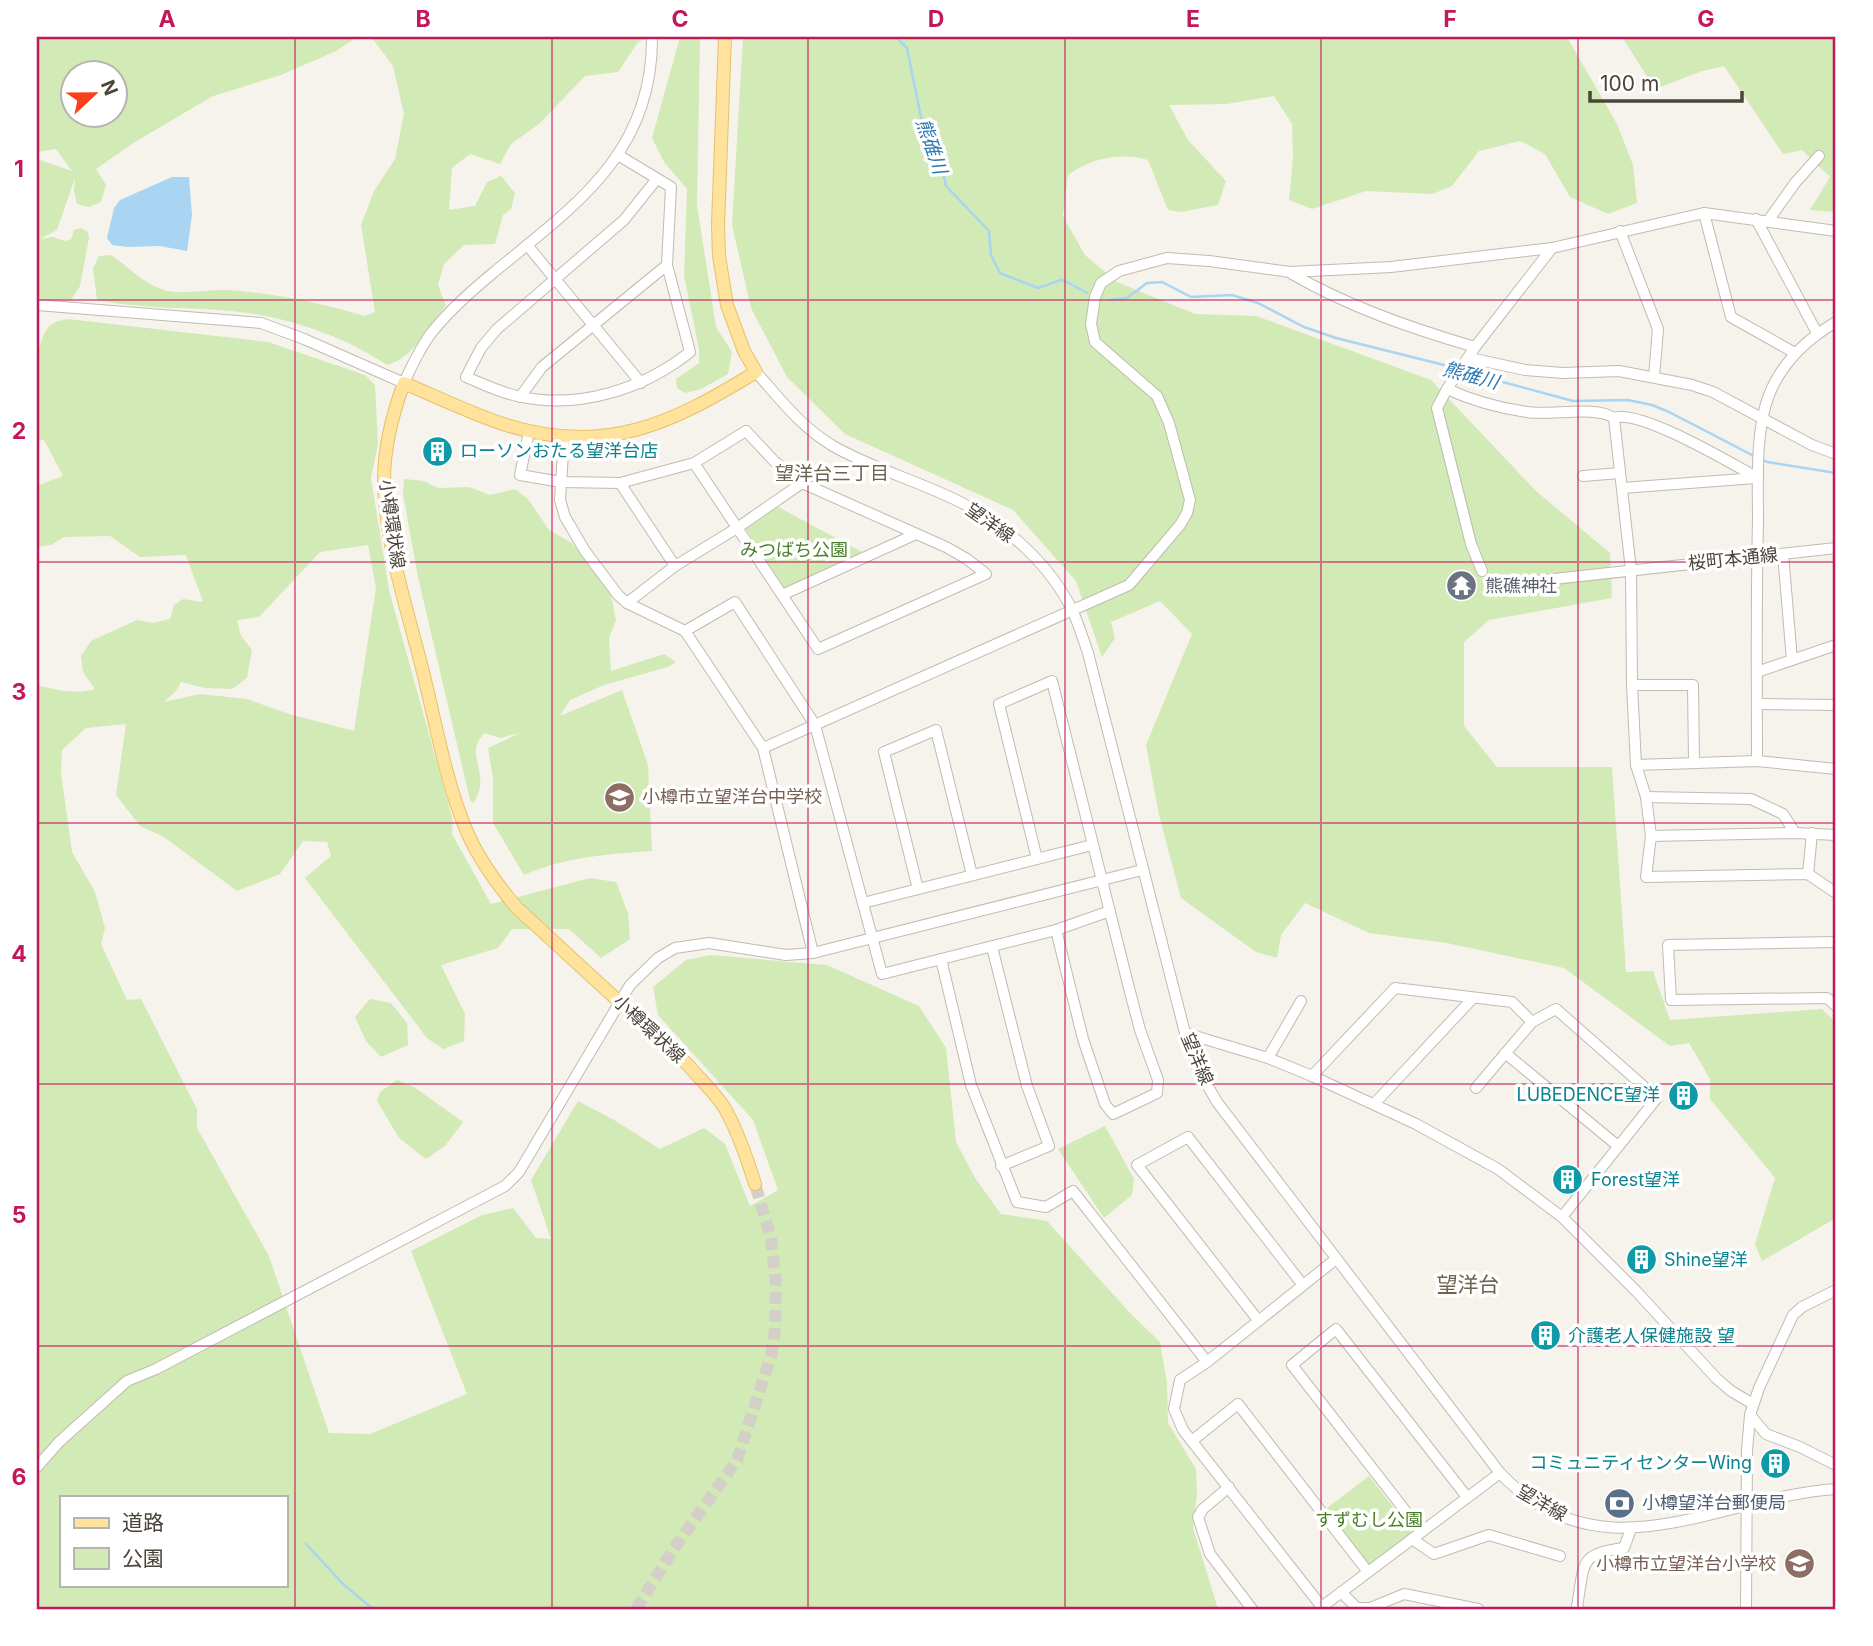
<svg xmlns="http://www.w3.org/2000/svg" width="1873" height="1646" font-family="Inter,'Noto Sans JP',sans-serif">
<rect width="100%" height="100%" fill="#f6f3ec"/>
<g fill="#d2eab5" fill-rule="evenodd">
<path d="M 37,37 L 650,37 L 638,42 L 618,72 L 585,76 L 539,124 L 511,144 L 500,164 L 470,154 L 452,168 L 449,210 L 475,206 L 487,182 L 501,176 L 515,193 L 511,209 L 503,215 L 495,244 L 464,245 L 444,264 L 438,285 L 446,306 C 427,326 416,357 387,365 C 342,335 285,316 231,311 C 187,307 141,309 97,300 L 93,268 L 99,256 L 111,255 C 129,267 142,283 164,290 C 179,295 210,289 228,290 C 273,293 322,303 365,316 L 375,312 L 361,225 L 374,191 L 395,159 L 404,114 L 393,66 L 372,38 L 357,37 L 336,51 L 281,75 L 213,96 L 135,142 L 96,169 L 106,185 L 101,202 L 89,207 L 77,204 L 74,191 L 75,178 L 57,230 L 40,239 L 53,237 L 65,241 L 71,239 L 74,230 L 81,228 L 88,232 L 89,238 L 80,286 L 71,300 L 37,299 L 37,159 L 72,171 L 56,149 L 37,152 ZM 74,74 L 116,74 L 116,116 L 74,116 Z"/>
<polygon points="680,37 700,37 697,205 716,327 732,352 728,374 701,389 685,393 677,388 676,379 699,363 699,349 684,276 687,189 664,162 652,138"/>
<path d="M 743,37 L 1567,37 L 1617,124 L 1633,165 L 1637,203 L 1608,214 L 1570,197 L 1545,154 L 1520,141 L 1479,151 L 1452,186 L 1432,194 L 1366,191 L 1312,209 L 1289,200 L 1293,158 L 1292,124 L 1274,96 L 1227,104 L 1169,105 L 1188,140 L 1226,181 L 1218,205 L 1181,212 L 1168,210 L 1148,160 C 1121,152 1091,158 1068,175 L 1063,216 L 1085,255 L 1117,282 L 1195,314 L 1256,316 L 1431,380 L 1536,491 L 1610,553 L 1612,598 L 1489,620 L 1464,642 L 1464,726 L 1497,767 L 1612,767 L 1626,972 L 1653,971 L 1670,1020 L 1822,1009 L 1836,1022 L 1836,1218 L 1762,1261 L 1755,1244 L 1775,1178 L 1710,1099 L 1710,1079 L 1689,1043 L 1670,1046 L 1564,968 L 1447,943 L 1369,933 L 1305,903 L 1281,935 L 1277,958 L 1256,952 L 1181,898 L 1159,815 L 1146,745 L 1192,634 L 1160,601 L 1111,622 L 1115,638 L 1102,657 L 1076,581 L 1013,510 L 845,434 L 787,377 L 751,308 L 732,225 Z"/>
<polygon points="1622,37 1836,37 1836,212 1810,210 1830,177 1802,150 1783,154 1724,66 1702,71 1655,89"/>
<path d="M 68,319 L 268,342 L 365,375 L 375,385 L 378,444 L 371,478 L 389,590 L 453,821 L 452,834 L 491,904 L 590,878 L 616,882 L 628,913 L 630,939 L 601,958 L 569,929 L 512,929 L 498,948 L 441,965 L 465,1014 L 464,1041 L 443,1049 L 427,1038 L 305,878 L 331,856 L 327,842 L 303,841 L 280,874 L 237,891 L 164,837 L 140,826 L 116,795 L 126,724 L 86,728 L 62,750 L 61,773 L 72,852 L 95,892 L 105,928 L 101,944 L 127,1000 L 141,999 L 197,1109 L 197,1128 L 269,1256 L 329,1433 L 370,1434 L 467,1394 L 411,1251 L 482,1215 L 513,1208 L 536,1238 L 551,1239 L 531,1180 L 578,1101 L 614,1120 L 660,1149 L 704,1128 L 725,1144 L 750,1206 L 778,1190 L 753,1120 L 658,1015 L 653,987 L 686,960 L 711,955 L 827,965 L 919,1006 L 946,1048 L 956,1142 L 975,1178 L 1001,1214 L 1047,1221 L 1130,1313 L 1160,1342 L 1167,1383 L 1168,1423 L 1196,1469 L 1197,1493 L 1193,1528 L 1218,1609 L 37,1609 L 37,685 C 57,690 75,695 95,689 L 83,672 L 81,656 L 91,641 L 137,620 L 153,623 L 170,619 L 174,605 L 183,599 L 203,602 L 186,555 L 140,557 L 110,536 L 64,537 L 51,545 L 37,547 L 37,486 L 63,476 L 44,440 L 37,441 C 37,415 30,338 52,324 C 56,321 64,320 68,319 ZM 368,545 L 376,588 L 354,731 L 289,714 L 247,699 L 200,694 L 164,702 L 176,691 L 181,682 L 205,688 L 232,689 L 247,678 L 252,650 L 241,636 L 237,620 L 259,617 L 320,552 ZM 61,1497 L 285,1497 L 285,1585 L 61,1585 Z"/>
<path d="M 404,479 L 424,481 L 438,488 L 469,487 L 490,495 L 515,489 L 528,499 L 549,530 L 572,543 L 611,595 L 616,620 L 609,638 L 611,671 L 664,654 L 676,662 L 668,667 L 604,685 L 570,700 L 560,716 L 622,690 L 648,765 L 652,851 C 608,854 565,857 524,875 L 493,823 L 493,779 L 488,748 L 520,733 L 500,738 L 485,733 C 466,750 483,766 480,787 C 479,792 476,798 474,803 L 470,800 L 418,577 L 403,494 Z"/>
<polygon points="778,507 862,552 784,588 746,529"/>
<polygon points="370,999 391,1003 407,1023 408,1045 381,1057 366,1041 355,1017"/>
<polygon points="397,1080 414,1087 463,1122 445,1146 426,1159 399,1138 377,1101 380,1092"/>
<polygon points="1105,1126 1134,1179 1132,1195 1104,1218 1058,1149"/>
<polygon points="1369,1476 1412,1532 1369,1565 1326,1509"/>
</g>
<polygon fill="#a9d4f2" points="172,177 189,177 192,215 187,251 160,246 128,247 112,245 107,238 114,208 120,200"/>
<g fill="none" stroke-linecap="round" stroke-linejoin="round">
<g stroke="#a9d4f2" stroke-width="2.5">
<polyline points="896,37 907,48 925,137 940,156 946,186 989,231 991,255 1000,273 1038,288 1061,280 1067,282 1087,293"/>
<polyline points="1110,300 1127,298 1147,283 1162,282 1191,297 1232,295 1258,303 1304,327 1336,338 1456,368"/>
<polyline points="1462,371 1573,401 1628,400 1652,405 1669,412 1754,456"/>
<polyline points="1760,458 1767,462 1836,473"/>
<polyline points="306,1544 344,1585 373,1609"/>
</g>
<polyline stroke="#d4d0c8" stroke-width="12" stroke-dasharray="12 6" stroke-linecap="butt" points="636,1609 673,1550 737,1460 771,1356 775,1329 776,1285 771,1238 755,1184"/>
<defs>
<g id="minor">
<path d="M 618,155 L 671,187 L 667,265 L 690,352 C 642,390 577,410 517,396 C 499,392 483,384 466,377 L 481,348 L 497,329 L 624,220 L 656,180"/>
<polyline points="1704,213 1731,317 1795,353"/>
<polyline points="1756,219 1817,333"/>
<polyline points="1768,221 1795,183 1819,156"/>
<polyline points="1620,231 1658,329 1654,377"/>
<polyline points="527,245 641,383"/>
<path d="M 1292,274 C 1349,307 1413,329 1475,347"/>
<path d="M 37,305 L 261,323 L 304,339 L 404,383 C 411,367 419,351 429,336 C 447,312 470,292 493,273 C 574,206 653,154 652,37"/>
<polyline points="1470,358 1525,370 1563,373 1619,371 1692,385 1713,392 1812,445 1836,454"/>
<path d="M 756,372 C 780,399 801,427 833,446 C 873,469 919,481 960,502 C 1006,525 1051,565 1073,612 C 1079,625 1083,639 1088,653 L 1185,1033 L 1198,1069 L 1217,1102 L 1500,1473 C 1602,1581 1717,1497 1836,1489"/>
<path d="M 1447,389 C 1473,401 1499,408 1527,412 C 1550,416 1596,405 1614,418 L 1631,570 L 1632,685 L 1636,765 L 1646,797 L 1651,836 L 1646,877 L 1808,874 L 1836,893"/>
<polyline points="520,397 542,367 667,265"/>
<path d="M 1614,418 C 1639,408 1732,464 1758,478"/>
<polyline points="529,432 520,475 561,482 620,483 694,463 746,431 774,461 802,483 946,547 967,559 986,574 818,649 694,463"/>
<polyline points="564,437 560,500 565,517 585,551 618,595 627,603 685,631 763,748 813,953"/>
<polyline points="1583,476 1620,473"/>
<polyline points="620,483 675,566"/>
<polyline points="1622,488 1756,478"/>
<polyline points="1783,554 1792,660"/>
<polyline points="1482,571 1471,544 1437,408 1447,389 1475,347 1552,248"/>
<polyline points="1518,583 1836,548"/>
<polyline points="782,595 916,534"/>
<polyline points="627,603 675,566 737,528 802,483"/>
<polyline points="685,631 735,602 815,725 882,974 1056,930 1110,911"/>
<polyline points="1757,672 1836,645"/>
<polyline points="1632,685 1693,685 1694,762"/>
<polyline points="1757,704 1836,705"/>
<polyline points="763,748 1129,585 1180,525 1187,513 1190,500 1169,423 1157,396 1095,342 1091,324 1095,297 1101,283 1119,271 1167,258 1209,261 1290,272 1391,267 1552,248 1704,213 1836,231"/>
<path d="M 1757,761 C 1757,681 1756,601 1758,521 C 1758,483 1755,431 1769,395 C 1782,362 1807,339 1836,322"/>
<polyline points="1636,765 1757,761 1836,769"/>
<polyline points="1646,797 1751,799 1783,814 1795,833"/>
<polyline points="1651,836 1795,833 1836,835"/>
<polyline points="1037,859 999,704 1052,681 1129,988 1140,1030 1158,1080 1157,1093 1113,1114 1105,1104 1083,1039 1056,930"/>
<polyline points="1808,874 1812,833"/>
<polyline points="918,889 884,752 936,730 972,875"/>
<polyline points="863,903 1092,845"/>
<polyline points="1836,942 1668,945 1671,1000 1827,998 1836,1006"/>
<polyline points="992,947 1027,1086 1049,1146 1001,1166"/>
<polyline points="941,959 971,1085 1017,1202 1046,1207 1073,1191 1207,1362"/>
<polyline points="1185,1033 1268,1058 1312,1076 1416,1124 1498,1169 1562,1217 1637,1292 1716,1378 1731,1391 1753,1404"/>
<polyline points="1505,1053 1618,1146"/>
<polyline points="1268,1058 1301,1001"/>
<polyline points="1312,1076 1395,988 1512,1002 1532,1022"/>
<polyline points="1476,1088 1532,1022 1556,1009 1657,1098 1562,1217"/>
<polyline points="1374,1104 1472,999"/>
<polyline points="1258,1320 1137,1165 1188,1137 1302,1284"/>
<polyline points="1750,1415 1766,1434 1800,1447 1836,1465"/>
<polyline points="1193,1440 1238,1404 1368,1572"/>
<polyline points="37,1467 59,1442 127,1381 156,1369 505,1186 519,1172 630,985 658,958 675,948 709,943 786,955 813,953 1142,870"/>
<polyline points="1229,1487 1203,1509 1198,1517 1210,1554 1252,1609"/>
<polyline points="1421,1531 1292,1365 1336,1329 1467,1497"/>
<polyline points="1412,1539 1434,1554 1489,1535 1560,1556"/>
<polyline points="1341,1592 1357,1608 1370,1608 1404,1594 1478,1609"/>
<polyline points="1322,1607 1183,1430 1174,1409 1180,1380 1207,1362 1336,1259"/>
<polyline points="1319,1609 1500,1473"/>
<path d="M 1579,1609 L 1577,1606 C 1585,1564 1577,1554 1624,1548 L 1631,1529"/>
<polyline points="1746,1609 1747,1451 1750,1415 1759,1388 1793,1315 1802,1307 1836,1290"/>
</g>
<path id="major" d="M 725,37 L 718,225 L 719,256 L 727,305 L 744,351 L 756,372 C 671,424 604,457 503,424 C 470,413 437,397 404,383 C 392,415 384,446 384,481 C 385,544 407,608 422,668 C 436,723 445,780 467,832 C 479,860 497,884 516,907 L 688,1065 C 700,1079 714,1092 724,1107 C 738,1131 747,1158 755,1184"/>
</defs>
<use href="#minor" stroke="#c2bbae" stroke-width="12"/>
<use href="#major" stroke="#e6c16a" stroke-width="14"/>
<use href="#minor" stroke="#fff" stroke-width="10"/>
<use href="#major" stroke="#ffe39c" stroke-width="12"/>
</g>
<path fill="none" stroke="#c2185b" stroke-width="2" stroke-opacity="0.55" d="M 295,37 L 295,1609M 552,37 L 552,1609M 808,37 L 808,1609M 1065,37 L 1065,1609M 1321,37 L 1321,1609M 1578,37 L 1578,1609M 37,300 L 1836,300M 37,562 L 1836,562M 37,823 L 1836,823M 37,1084 L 1836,1084M 37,1346 L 1836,1346"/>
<defs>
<symbol id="building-disc" viewBox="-11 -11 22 22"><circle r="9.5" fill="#0f9aa8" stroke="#fff"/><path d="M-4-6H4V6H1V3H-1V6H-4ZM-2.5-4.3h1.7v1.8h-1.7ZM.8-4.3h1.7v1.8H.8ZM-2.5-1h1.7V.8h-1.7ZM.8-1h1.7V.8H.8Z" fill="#fff"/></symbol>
<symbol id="temple-disc" viewBox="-11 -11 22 22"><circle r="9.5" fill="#6b7280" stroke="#fff"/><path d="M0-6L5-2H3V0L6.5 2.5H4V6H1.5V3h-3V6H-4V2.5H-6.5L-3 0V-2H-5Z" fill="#fff"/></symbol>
<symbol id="school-disc" viewBox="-11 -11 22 22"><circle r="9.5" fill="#8d6e63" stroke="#fff"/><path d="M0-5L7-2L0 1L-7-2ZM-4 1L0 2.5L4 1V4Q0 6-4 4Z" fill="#fff"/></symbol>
<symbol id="bank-disc" viewBox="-11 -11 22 22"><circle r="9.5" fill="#5c6f8a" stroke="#fff"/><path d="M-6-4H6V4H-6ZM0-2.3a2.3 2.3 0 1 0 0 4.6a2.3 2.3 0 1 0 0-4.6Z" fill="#fff"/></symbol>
</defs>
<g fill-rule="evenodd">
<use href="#building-disc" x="420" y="434" width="35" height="35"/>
<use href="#temple-disc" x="1444" y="568" width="35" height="35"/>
<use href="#school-disc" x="602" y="780" width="35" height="35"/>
<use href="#building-disc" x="1666" y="1078" width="35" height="35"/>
<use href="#building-disc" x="1550" y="1162" width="35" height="35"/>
<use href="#building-disc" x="1624" y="1242" width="35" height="35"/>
<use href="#building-disc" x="1528" y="1318" width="35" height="35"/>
<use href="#building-disc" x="1758" y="1446" width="35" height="35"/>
<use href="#bank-disc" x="1602" y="1486" width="35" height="35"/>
<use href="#school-disc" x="1782" y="1546" width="35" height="35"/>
</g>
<g text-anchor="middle" stroke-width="7" stroke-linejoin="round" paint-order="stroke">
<g font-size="18" fill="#0d838f" stroke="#fff" text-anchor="start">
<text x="460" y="457">ローソンおたる望洋台店</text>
<text x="1660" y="1101" text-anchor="end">LUBEDENCE望洋</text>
<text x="1591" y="1186">Forest望洋</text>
<text x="1664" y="1266">Shine望洋</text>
<text x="1568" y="1342">介護老人保健施設 望</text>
<text x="1752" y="1469" text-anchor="end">コミュニティセンターWing</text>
</g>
<g font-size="18" fill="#4b4439" stroke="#fff">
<text transform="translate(990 523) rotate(35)" y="6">望洋線</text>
<text transform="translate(392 524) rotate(82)" y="6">小樽環状線</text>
<text transform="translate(1733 559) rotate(-6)" y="6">桜町本通線</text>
<text transform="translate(649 1029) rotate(43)" y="6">小樽環状線</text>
<text transform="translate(1197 1059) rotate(67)" y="6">望洋線</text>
<text transform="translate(1542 1503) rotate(30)" y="6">望洋線</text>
</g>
<g font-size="18" fill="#4a7f2a" stroke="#fff">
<text x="794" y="556">みつばち公園</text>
<text x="1369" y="1526">すずむし公園</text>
</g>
<g font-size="18" fill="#5b616d" stroke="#fff" text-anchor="start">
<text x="1485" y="592">熊礁神社</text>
</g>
<g font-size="18" fill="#785e54" stroke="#fff" text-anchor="start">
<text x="642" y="803">小樽市立望洋台中学校</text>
<text x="1776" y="1570" text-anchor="end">小樽市立望洋台小学校</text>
</g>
<g font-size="18" fill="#4e5e75" stroke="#fff" text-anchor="start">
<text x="1642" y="1509">小樽望洋台郵便局</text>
</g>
<g font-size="19" font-style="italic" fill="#2e7ab2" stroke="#fff">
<text transform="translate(932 146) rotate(71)" y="7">熊碓川</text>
<text transform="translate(1471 375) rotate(15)" y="7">熊碓川</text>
</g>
<g font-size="19" fill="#6e6250" stroke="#fff">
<text x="832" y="480">望洋台三丁目</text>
</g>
<g font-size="21" fill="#6e6250" stroke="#fff">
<text x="1468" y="1292">望洋台</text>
</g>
</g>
<rect width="1873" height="1646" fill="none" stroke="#ffffff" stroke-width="77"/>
<rect x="60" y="1496" width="228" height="91" fill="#ffffff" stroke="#b7b4b0" stroke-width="2"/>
<rect x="74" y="1518" width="35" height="10" fill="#ffe39c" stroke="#b7b4b0" stroke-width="2"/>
<text x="122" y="1530" font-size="21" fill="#4b4439">道路</text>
<rect x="74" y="1548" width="35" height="21" fill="#d2eab5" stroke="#b7b4b0" stroke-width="2"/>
<text x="122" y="1566" font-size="21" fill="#4b4439">公園</text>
<g transform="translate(94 94) rotate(68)"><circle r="33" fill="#ffffff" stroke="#b7b4b0" stroke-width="2"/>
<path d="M0-5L12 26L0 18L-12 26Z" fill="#fc3f1d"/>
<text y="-10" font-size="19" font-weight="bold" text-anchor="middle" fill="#4b4439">N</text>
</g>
<path d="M1590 91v10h152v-10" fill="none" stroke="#4b4439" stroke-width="3.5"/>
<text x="1600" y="91" font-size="21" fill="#4b4439" stroke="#ffffff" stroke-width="5" paint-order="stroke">100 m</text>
<rect x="38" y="38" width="1796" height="1570" fill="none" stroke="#c2185b" stroke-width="2.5"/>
<g font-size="23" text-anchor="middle" font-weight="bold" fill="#c2185b">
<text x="167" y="27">A</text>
<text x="423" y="27">B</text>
<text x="680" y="27">C</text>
<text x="936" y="27">D</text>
<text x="1193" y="27">E</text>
<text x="1450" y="27">F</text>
<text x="1706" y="27">G</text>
<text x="19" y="177">1</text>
<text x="19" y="439">2</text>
<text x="19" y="700">3</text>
<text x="19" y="962">4</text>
<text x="19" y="1223">5</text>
<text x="19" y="1485">6</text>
</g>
</svg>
